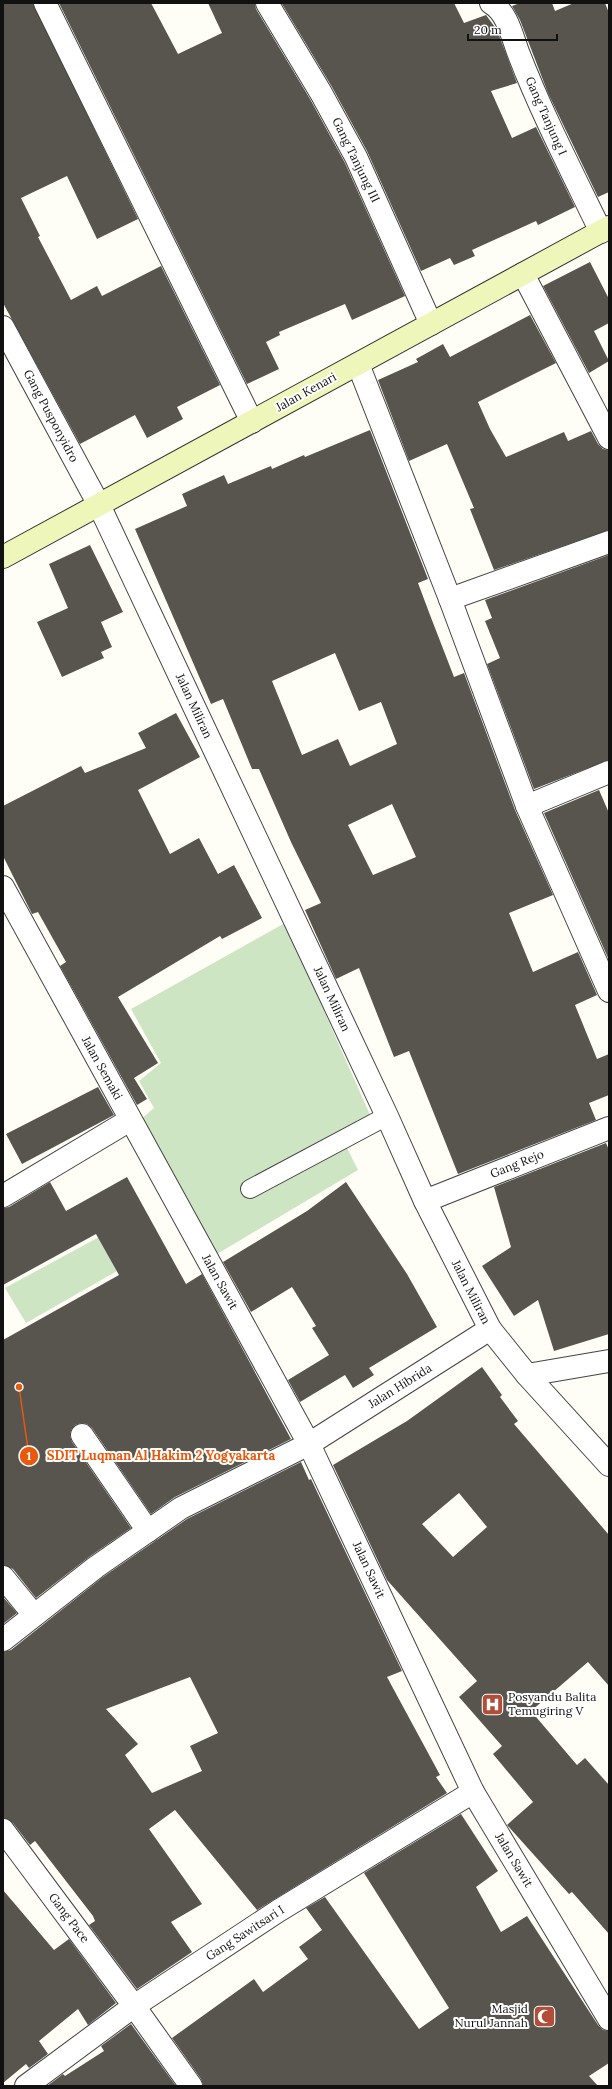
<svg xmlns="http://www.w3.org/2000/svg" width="612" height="2089" font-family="Lora,serif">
<rect width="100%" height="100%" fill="#fefef6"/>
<g fill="#cde5c2">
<polygon points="285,923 371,1117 341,1136 358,1170 217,1254 140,1120 154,1108 139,1081 161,1063 131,1009"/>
<polygon points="99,1237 117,1271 26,1323 5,1288"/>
</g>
<g fill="#58544e" fill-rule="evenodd">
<polygon points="3,3 33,3 138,219 97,239 67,176 21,198 40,236 38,237 71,300 97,286 102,296 161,266 220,385 177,407 183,419 147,438 135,415 80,444 3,303"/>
<polygon points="59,3 151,3 178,54 222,33 208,3 255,3 256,9 310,99 345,163 405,296 352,320 345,304 279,332 280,335 266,342 279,369 247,384"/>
<polygon points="285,3 454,3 464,23 486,15 497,30 517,83 491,91 512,138 536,127 575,207 538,225 536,221 472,250 475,256 454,265 450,258 421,271 367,151 332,87 282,4"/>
<polygon points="520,3 552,3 555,11 574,3 605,3 609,13 609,192 598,197 548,93 520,20 512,6"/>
<polygon points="590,262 609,299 609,323 594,331 609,361 589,373 543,286"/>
<polygon points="530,315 556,363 478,402 490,429 506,457 564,432 568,441 591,431 598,444 603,449 609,450 609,530 494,570 470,509 474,508 447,444 409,461 378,380 418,362 416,359 443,344 450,357"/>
<path d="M 370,430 L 428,579 L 418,583 L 430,615 L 454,677 L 464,673 L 515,810 L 553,895 L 509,913 L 533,972 L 578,952 L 597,995 L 575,1005 L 597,1059 L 609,1054 L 609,1095 L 589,1103 L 596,1120 L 458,1174 L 409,1051 L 394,1057 L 359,968 L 336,979 L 305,910 L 321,903 L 291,842 L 259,769 L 252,769 L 223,699 L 211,704 L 135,529 L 187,506 L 182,494 L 224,475 L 228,484 L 271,466 L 272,469 L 304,455 L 305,457 ZM 335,653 L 359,711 L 381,702 L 397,744 L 350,766 L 338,739 L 302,755 L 272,681 ZM 392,804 L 416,857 L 373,875 L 348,825 Z"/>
<polygon points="90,545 123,612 101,622 112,647 101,652 104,658 62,677 37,622 68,608 49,564"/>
<polygon points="609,555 609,760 534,789 487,664 500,658 485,621 492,618 485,600"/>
<polygon points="176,713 200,757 138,790 170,854 199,838 218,874 234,865 262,918 222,939 220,936 118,997 158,1063 134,1078 147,1099 137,1105 60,966 66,962 38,912 32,914 3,856 3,806 81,766 85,773 146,748 138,733"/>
<polygon points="599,790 609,813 609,960 544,813"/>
<polygon points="98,1087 114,1115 22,1164 6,1134"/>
<polygon points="606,1143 609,1150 609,1334 554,1351 538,1300 514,1316 482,1266 511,1247 494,1187"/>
<polygon points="127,1177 186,1284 202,1274 291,1439 175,1497 151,1514 92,1428 87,1424 81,1423 75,1425 71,1430 70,1436 72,1442 131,1528 89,1557 36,1598 13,1569 3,1565 3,1340 119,1275 96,1234 3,1285 3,1208 9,1207 50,1182 66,1211"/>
<polygon points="346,1182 407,1274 437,1327 369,1368 374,1375 353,1388 345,1375 300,1402 288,1380 329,1355 312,1328 316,1326 292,1287 251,1312 223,1262 307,1211"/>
<path d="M 482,1367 L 502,1395 L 500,1397 L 518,1421 L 514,1424 L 609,1535 L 609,1686 L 588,1662 L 531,1711 L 577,1765 L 585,1758 L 609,1785 L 609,1934 L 572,1892 L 569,1894 L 507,1825 L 533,1802 L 493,1754 L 502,1746 L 459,1697 L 477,1681 L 387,1580 L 333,1465 L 407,1421 ZM 459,1493 L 487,1527 L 453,1557 L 422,1524 Z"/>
<path d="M 301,1462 L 309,1480 L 311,1479 L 402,1671 L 387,1677 L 440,1775 L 436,1777 L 447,1793 L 257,1910 L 175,1810 L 149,1829 L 202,1904 L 171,1922 L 192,1952 L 137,1989 L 89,1925 L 95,1921 L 93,1916 L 35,1841 L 30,1845 L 13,1823 L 3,1818 L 3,1652 L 11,1650 L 103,1577 L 187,1519 ZM 190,1677 L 218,1733 L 190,1746 L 202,1771 L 152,1793 L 125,1755 L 138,1744 L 106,1709 Z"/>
<polygon points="3,1597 17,1613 3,1624"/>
<polygon points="461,1814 498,1871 476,1887 501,1932 527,1916 598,2025 603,2030 609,2031 609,2063 589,2076 598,2086 203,2086 201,2079 172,2038 254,1979 263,1992 308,1959 299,1947 322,1930 306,1908 325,1897 419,2029 449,2008 364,1873"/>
<polygon points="3,1890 54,1950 69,1939 116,2003 88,2025 78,2009 39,2041 48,2054 29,2068 26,2064 3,2083"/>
<polygon points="131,2024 176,2086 47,2086 63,2074 65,2076 104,2051 101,2046"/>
</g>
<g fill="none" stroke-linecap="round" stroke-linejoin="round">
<defs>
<polyline id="service" points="250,1189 387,1116"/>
<g id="minor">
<polyline points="45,3 252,422"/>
<polyline points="267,3 321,93 356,157 431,324"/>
<path d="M 491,3 C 507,12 512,36 518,52 C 542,114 572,172 601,232"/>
<polyline points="523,274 609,438"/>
<polyline points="3,327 99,505 387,1116 425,1201 490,1329 527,1375 609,1465"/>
<polyline points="358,364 450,599 527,806 609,991"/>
<polyline points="450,599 609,542"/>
<polyline points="527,806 609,772"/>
<polyline points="3,887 309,1444 473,1792 609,2019"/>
<polyline points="3,1196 130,1120"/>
<polyline points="425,1201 609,1128"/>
<polyline points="527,1375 609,1361"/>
<polyline points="82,1435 148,1531"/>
<polyline points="3,1577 34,1615"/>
<polyline points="3,1640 96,1567 181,1508 309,1444 490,1329"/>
<polyline points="3,1830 134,2006 191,2086"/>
<polyline points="26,2086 134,2006 278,1911 473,1792"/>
</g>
<polyline id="secondary" points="3,557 609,227"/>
</defs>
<use href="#service" stroke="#444" stroke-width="20"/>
<use href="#minor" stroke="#444" stroke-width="24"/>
<use href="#secondary" stroke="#333" stroke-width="24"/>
<use href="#service" stroke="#fff" stroke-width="18"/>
<use href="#minor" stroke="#fff" stroke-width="22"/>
<use href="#secondary" stroke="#eff6b9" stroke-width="22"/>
</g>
<defs>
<symbol id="hospital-square" viewBox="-11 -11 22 22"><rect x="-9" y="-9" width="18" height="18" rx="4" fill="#b14d39" stroke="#fff"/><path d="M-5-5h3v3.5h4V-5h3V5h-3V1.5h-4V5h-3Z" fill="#fff"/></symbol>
<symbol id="mosque-square" viewBox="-11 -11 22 22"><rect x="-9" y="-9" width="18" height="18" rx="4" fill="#b14d39" stroke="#fff"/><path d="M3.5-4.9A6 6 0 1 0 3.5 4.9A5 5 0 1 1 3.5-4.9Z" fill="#fff"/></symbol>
</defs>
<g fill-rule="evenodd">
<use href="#hospital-square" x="480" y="1692" width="25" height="25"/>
<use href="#mosque-square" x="532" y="2004" width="25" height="25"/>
</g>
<g text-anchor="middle" stroke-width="4" stroke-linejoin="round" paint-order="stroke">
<g font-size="12" fill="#111" stroke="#fff">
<text transform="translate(546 116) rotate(66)" y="4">Gang Tanjung I</text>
<text transform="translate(356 160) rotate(64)" y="4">Gang Tanjung III</text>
<text transform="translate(306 392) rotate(-29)" y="4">Jalan Kenari</text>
<text transform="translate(51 416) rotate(62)" y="4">Gang Pusponyidro</text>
<text transform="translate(194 706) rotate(65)" y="4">Jalan Miliran</text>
<text transform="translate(332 999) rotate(65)" y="4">Jalan Miliran</text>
<text transform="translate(102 1068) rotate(61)" y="4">Jalan Semaki</text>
<text transform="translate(517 1164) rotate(-22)" y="4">Gang Rejo</text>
<text transform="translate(220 1282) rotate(61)" y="4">Jalan Sawit</text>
<text transform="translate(471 1292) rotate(63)" y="4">Jalan Miliran</text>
<text transform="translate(400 1386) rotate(-32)" y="4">Jalan Hibrida</text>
<text transform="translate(369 1570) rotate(65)" y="4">Jalan Sawit</text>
<text transform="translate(514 1860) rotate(59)" y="4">Jalan Sawit</text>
<text transform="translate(69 1918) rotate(53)" y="4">Gang Pace</text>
<text transform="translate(245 1933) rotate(-33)" y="4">Gang Sawitsari I</text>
</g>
<g font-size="12" fill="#111" stroke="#fff" text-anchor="start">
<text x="508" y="1701">Posyandu Balita<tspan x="508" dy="14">Temugiring V</tspan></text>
<text x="528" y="2013" text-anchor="end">Masjid<tspan x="528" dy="14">Nurul Jannah</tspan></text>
</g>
</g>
<path fill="none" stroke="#e8590c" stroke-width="1.5" d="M19 1387L29 1456"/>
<g fill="#e8590c" stroke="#fff" stroke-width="1.5">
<circle cx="19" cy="1387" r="4"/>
<circle cx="29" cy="1456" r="10"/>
</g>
<g font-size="12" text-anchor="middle" font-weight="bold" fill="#fff">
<text x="29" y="1460">1</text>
</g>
<g font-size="13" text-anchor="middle" font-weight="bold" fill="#e8590c" stroke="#fff" stroke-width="4" stroke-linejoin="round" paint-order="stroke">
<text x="161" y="1460">SDIT Luqman Al Hakim 2 Yogyakarta</text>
</g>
<rect width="612" height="2089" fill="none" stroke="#111111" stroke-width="8"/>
<path d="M468 34v6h89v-6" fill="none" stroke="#111111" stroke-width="2"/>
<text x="474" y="34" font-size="12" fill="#111111" stroke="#ffffff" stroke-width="3" paint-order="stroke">20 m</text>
</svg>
